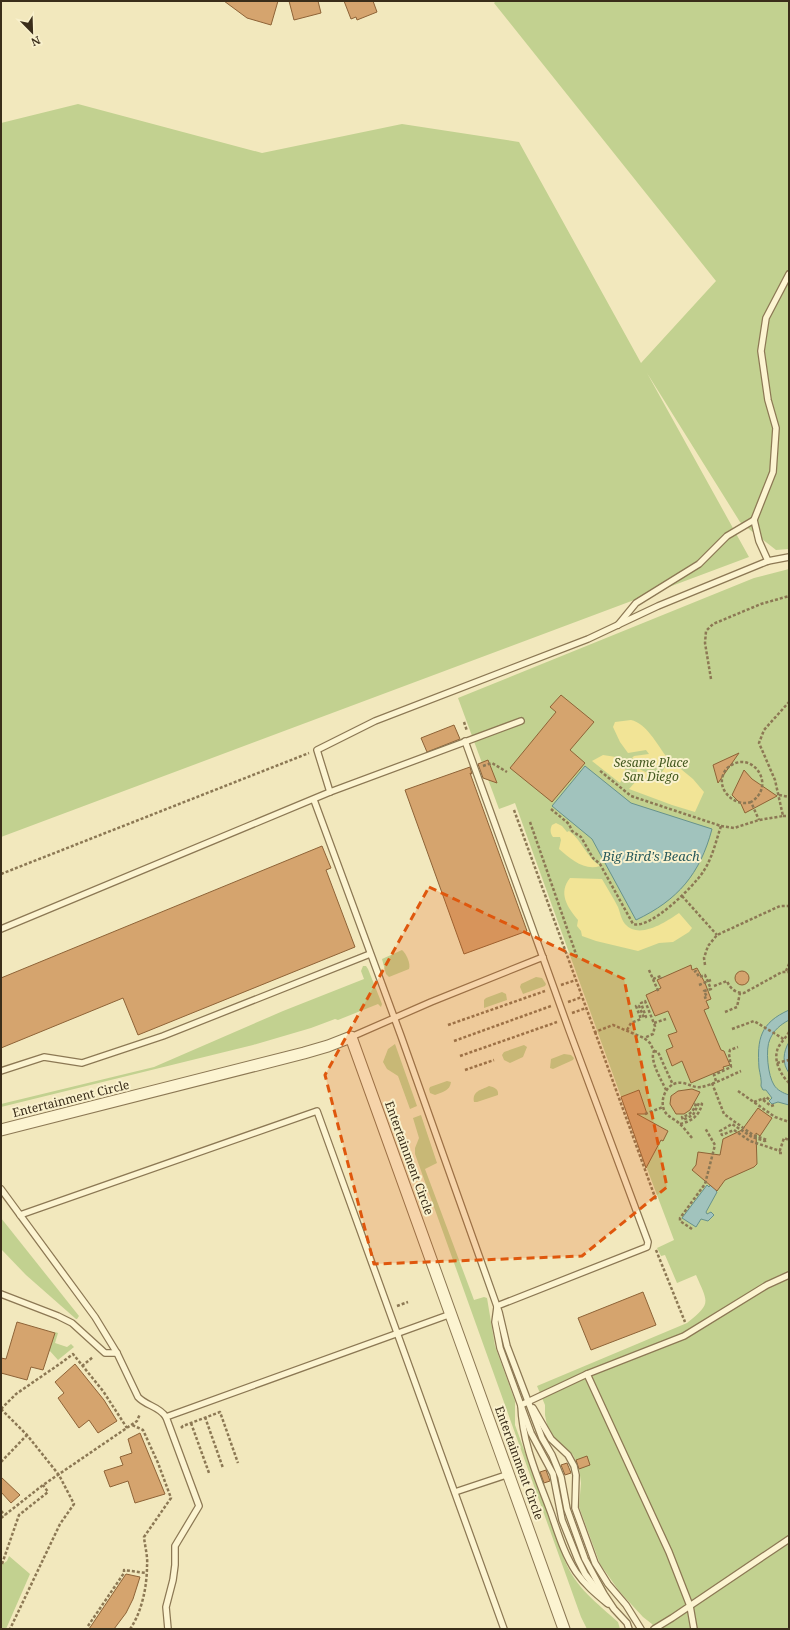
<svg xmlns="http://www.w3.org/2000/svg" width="790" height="1630" font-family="'Noto Serif',serif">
<rect width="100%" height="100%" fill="#f2e8bd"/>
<g fill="#c2d190">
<polygon points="496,1 789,1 789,549 776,550 740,522 647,373 749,557 1,837 1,123 78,104 262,153 402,124 519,142 641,363 716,281 494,3"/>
<path d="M 789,569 L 789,1629 L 655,1629 L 652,1624 L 643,1617 L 619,1591 L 600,1564 L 579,1507 L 581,1483 L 579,1468 L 573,1455 L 553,1436 L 547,1425 L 545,1415 L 545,1405 L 537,1386 L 687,1323 C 712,1303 708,1303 696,1275 L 677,1283 L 665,1255 L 661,1256 L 657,1248 L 674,1240 L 646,1166 L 515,803 L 499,809 L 458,698 L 754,578 Z"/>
<path d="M 402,950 C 406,953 411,964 409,969 L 389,977 L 386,974 L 382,959 Z"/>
<polygon points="363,966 366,966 368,969 382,1004 381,1007 378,1004 338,1020 335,1019 311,1028 253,1045 1,1107 1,1104 154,1067 283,1011 364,979 361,971"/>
<polygon points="536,977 542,978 546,984 545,986 523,994 520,987 521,984"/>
<polygon points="502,992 506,994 507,1000 484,1008 484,1000 486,998"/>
<polygon points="395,1044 417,1106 410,1109 398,1076 387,1069 383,1062 388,1049"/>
<polygon points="524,1045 527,1047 523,1057 510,1063 504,1060 502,1055 504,1052"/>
<polygon points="564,1054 571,1055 574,1058 573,1060 553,1069 550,1068 551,1059"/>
<path d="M 447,1081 L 451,1082 C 450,1091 442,1092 435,1095 L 430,1093 L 429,1089 L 430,1087 Z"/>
<path d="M 489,1086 C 494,1087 499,1089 498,1095 L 477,1102 L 474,1102 C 472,1091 481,1090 489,1086 Z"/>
<path d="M 421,1115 L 437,1163 L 425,1169 L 474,1300 L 484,1297 L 487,1298 L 495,1346 L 515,1401 L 515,1425 L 565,1561 C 576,1588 597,1603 618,1622 L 620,1629 L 587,1629 L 581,1617 L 415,1154 L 415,1148 L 419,1138 L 413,1118 Z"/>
<polygon points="1,1218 79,1316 77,1319 76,1319 26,1275 1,1249"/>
<polygon points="55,1332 58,1333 55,1343 67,1347 71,1344 74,1347 58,1360 49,1350"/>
<polygon points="9,1556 30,1574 6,1629 1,1629 1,1565 7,1561"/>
</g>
<g fill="#f2e496">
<path d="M 631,720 C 646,723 657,744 666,756 L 662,762 L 651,769 L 646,768 L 632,758 L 634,756 L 649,754 L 646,750 L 628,753 L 620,742 L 613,727 L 615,722 Z"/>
<path d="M 603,755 L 616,757 C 627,767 628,770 620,783 L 592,761 Z"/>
<polygon points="670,760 693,779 704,792 695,812 672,805 629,789 637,780 637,768 658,778"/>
<path d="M 556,823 L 562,826 L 567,832 L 569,831 C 582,840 586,857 600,866 C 584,871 571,859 559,849 L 561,840 L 560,837 L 553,837 C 550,833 550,829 552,825 Z"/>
<path d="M 570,878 L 602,879 C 607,888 613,897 618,907 C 620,912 621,919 625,924 C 639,940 666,922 679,913 L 692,928 L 689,932 L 673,942 L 659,943 L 638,951 L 596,941 L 582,936 L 581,931 L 577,926 L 578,920 C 567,907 558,893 570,878 Z"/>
</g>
<g fill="#a1c3bd" stroke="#67928c">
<path d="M 585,766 L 631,803 L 712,829 C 700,874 678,900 636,920 L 592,839 L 552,806 Z"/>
<path d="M 789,1010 L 789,1020 C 780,1025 774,1030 770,1039 C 765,1049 768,1076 774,1085 C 777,1090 783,1093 789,1095 L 789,1105 L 778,1102 L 772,1104 L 769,1101 L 772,1098 L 766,1090 L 763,1090 L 761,1086 C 762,1081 760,1074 759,1068 C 757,1039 760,1023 789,1010 Z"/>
<path d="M 789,1042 L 789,1073 C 782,1063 783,1052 789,1042 Z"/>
<polygon points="717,1174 724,1179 716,1191 717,1192 706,1212 707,1214 711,1212 714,1215 708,1221 701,1219 696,1227 682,1218 707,1185 709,1187"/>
</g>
<g fill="#d5a46e" stroke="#8e6337">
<polygon points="224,1 278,1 271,25 247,18"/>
<polygon points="289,1 318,1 321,13 294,20"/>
<polygon points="344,1 373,1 377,12 357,20 356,17 351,19"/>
<polygon points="561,695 594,722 570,750 585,763 552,802 510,768 556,712 550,707"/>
<polygon points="454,725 460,739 427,752 421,738"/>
<polygon points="739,753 718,783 713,765"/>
<polygon points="488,760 497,783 483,778 478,764"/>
<polygon points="470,767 472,774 470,773 527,931 464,954 405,790"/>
<polygon points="744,770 752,779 777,796 745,813 741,804 732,795"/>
<polygon points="322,846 331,868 326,870 355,947 138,1035 123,998 1,1048 1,978"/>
<polygon points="691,965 692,970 697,968 705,983 711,999 706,1001 709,1008 704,1010 721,1050 724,1051 730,1065 723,1067 724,1069 691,1083 682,1061 672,1066 666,1050 673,1047 668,1035 677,1032 668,1011 655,1016 646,995 661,988 657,980"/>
<circle cx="742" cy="978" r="7"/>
<polygon points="692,1089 700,1092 690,1110 684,1114 676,1114 670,1104 671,1096 678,1091"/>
<polygon points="639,1090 647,1114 637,1114 668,1131 663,1141 661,1140 646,1168 621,1097"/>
<polygon points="758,1108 772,1118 760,1136 756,1133 757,1164 754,1167 725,1180 717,1191 692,1170 696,1165 698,1152 720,1155 723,1139 742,1130"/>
<polygon points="643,1292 656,1325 591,1350 578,1318"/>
<polygon points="17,1322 55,1333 43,1370 31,1367 27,1380 1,1373 1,1358 6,1359"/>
<polygon points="75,1364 104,1400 117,1421 98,1433 89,1420 79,1428 58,1398 64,1393 55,1382"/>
<polygon points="140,1433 165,1494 135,1503 128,1481 110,1487 104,1471 123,1465 120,1457 132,1453 128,1439"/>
<polygon points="587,1456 590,1465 579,1469 576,1460"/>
<polygon points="567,1463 571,1473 565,1475 561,1465"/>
<polygon points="546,1470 550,1481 544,1483 540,1472"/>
<polygon points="1,1477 20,1495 11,1503 1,1492"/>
<polygon points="126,1574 140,1577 133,1599 126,1613 114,1629 89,1629"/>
</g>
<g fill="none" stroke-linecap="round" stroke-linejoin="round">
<defs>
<g id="service">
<polyline points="754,520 759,541 768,561"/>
<polyline points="618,625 636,603 699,564 727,536 754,520 773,472 776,428 768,400 761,351 766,318 789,274"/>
<polyline points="465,741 569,1030 648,1242 647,1247 497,1306"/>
<polyline points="330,792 317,750 375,721 588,639 658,606 768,561 789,557"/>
<polyline points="314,800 401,1036 499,1312 507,1346 542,1438 552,1455 561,1477 567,1509 585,1559 604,1594 614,1609 627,1623 629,1629"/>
<polyline points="1,929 330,792 521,721"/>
<polyline points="351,1037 431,1002 543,957"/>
<polyline points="1,1071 44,1057 82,1063 163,1036 370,954"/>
<path d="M 1,1189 L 95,1317 L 117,1353 L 138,1397 C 146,1406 159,1406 166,1417"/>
<polyline points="20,1215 317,1111 504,1629"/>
<polyline points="1,1294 58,1316 72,1323 105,1353 117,1353"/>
<polyline points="497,1307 495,1322 500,1348 531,1433 553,1474 562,1520 578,1560 585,1574 601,1595"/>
<polyline points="587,1374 684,1336 767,1285 789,1275"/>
<polyline points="533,1408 551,1439 568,1455 574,1466 576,1475 575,1508 595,1563 608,1584 626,1605 641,1629"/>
<polyline points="455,1492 509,1474"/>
<path d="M 608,1604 C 596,1594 585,1585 576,1572 C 564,1554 558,1533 551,1513 C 538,1478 522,1443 521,1405 L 587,1374 L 669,1552 L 690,1606 L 694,1629"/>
<polyline points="168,1629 166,1607 173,1580 175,1565 175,1546 199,1506 166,1417 451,1314"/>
<polyline points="654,1629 672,1618 789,1539"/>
</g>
<polyline id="minor" points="1,1130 304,1053 328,1046 351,1037 564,1629"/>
</defs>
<use href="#service" stroke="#8c7854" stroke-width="8"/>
<use href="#minor" stroke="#8c7854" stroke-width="13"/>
<g stroke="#8c7854" stroke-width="2.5" stroke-dasharray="3 2" stroke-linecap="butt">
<polyline points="711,679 705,643 706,631 713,624 761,604 789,596"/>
<polyline points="464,722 467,731"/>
<polyline points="483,766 492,763 507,772"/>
<polyline points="779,795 789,797"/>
<path d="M 751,802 C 738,807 720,794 722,779 C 723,774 725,769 730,766 C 753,750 777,786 751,802 L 759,820"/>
<path d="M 551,809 L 569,824 L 572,831 L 581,837 L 593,858 L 600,864 L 633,924 C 650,930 694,886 703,872 C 712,859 716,841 721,826 L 631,796 L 599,770"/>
<path d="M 514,810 L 595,1032 L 613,1025 L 644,1038 L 650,1043 L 654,1051 C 649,1060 662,1081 666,1090"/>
<polyline points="783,816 789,816"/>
<polyline points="530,822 577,957"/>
<polyline points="721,826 734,828 759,820 783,816 775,780 759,743 764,730 789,702"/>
<polyline points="1,874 309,753"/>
<polyline points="682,896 717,935"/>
<polyline points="705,965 704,958 708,946 717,935 780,906 789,906"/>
<polyline points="649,970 659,993"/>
<polyline points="786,971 789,964"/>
<polyline points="694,972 696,971 699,977 705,975 711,989 704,991 707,997 704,998"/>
<polyline points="653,979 661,976 662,978"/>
<polyline points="561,985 576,980"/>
<polyline points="699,985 711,980"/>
<path d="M 714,986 L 727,981 C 730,989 736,993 744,993 L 782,972 L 789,972"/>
<polyline points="568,1002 582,997"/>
<polyline points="725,1012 737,1007 740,993"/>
<polyline points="572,1013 586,1008"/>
<polyline points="654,1023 666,1019"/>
<polyline points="448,1025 545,991"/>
<polyline points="732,1029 754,1021 782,1038 784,1041"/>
<polyline points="627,1030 631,1023 641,1019 636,1006 639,1006 644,1018 646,1017 641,1003 645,1001 655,1026 653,1034 644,1038"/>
<polyline points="595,1032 656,1200"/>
<path d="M 789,1032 C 786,1038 778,1045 777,1051 C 774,1062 781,1075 789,1083"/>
<polyline points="454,1041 551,1006"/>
<polyline points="654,1051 658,1052 673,1085"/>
<polyline points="460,1056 557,1022"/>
<polyline points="777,1063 789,1060"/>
<polyline points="465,1070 494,1060"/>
<polyline points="716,1081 714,1075 731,1067 729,1054 730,1050 738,1047"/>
<polyline points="712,1083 724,1114 753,1135 767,1140 765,1141 752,1137 732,1124 720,1131 722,1135 734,1130 750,1141 780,1151"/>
<polyline points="738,1091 775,1117 789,1122"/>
<polyline points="763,1100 766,1097 770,1100"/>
<polyline points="754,1102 762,1099 771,1106 774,1105"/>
<polyline points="645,1114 663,1107"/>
<path d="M 680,1124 C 692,1121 699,1116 702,1104 L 699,1103 L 693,1115 L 683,1120 L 682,1117 C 690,1115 694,1111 696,1103 L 694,1103"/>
<path d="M 692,1138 C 688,1133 684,1128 680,1124 C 675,1119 667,1117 664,1110 C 659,1097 669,1080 683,1083 C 689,1084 694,1088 701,1087 C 713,1085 729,1076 741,1071"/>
<polyline points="692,1229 680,1221 680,1218 705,1184 715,1145 705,1128"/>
<polyline points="656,1250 685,1322"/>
<polyline points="397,1306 408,1302"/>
<polyline points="82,1366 93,1357"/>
<polyline points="1,1409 27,1435 59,1475 74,1504 60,1524 10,1629"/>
<polyline points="1,1409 16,1394 61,1363 73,1354 103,1391 127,1428"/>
<polyline points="205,1417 223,1468"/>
<polyline points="191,1423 209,1473"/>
<polyline points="181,1428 183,1426 220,1412 238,1463"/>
<polyline points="1,1462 27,1435"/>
<polyline points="1,1511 5,1515"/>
<polyline points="1,1518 43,1485 137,1421 140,1414"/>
<polyline points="2,1564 19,1515 48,1492 43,1485"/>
<polyline points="88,1626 124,1573 124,1570 146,1573"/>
<path d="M 130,1629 C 142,1612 147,1586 147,1566 C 148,1557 145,1547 144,1537 L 171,1498 L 158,1463 L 143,1430 L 132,1425"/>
</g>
<use href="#service" stroke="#fcf4d1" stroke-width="5.5"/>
<use href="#minor" stroke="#fcf4d1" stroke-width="11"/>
<polyline stroke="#8c7854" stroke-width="2.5" stroke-dasharray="3 2" stroke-linecap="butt" points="782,1153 779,1153 784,1138 789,1140"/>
</g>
<path fill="#df570d" fill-opacity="0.2" stroke="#df570d" stroke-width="3" stroke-dasharray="8 5" stroke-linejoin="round" d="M 429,887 L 624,979 L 667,1187 L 582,1256 L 374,1264 L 325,1075 Z"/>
<g text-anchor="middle" stroke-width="4" stroke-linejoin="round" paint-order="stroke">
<g font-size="12" font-style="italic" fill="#43581f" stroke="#f9f1cd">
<text x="651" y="767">Sesame Place<tspan x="651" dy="14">San Diego</tspan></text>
</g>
<g font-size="12" fill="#3a2d1a" stroke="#f9f1cd">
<text transform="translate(71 1099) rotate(-14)" y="4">Entertainment Circle</text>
<text transform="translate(409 1158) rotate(70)" y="4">Entertainment Circle</text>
<text transform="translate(519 1463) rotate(70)" y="4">Entertainment Circle</text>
</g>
<g font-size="13" font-style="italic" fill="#28595b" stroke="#f9f1cd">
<text x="651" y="861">Big Bird's Beach</text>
</g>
</g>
<rect width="790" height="1630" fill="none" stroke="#3a2d1a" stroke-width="4"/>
<g transform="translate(32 32) rotate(157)" stroke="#f9f1cd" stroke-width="3" paint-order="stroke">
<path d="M0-3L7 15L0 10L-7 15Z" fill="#3a2d1a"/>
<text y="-6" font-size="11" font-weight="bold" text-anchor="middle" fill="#3a2d1a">N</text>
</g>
</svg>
